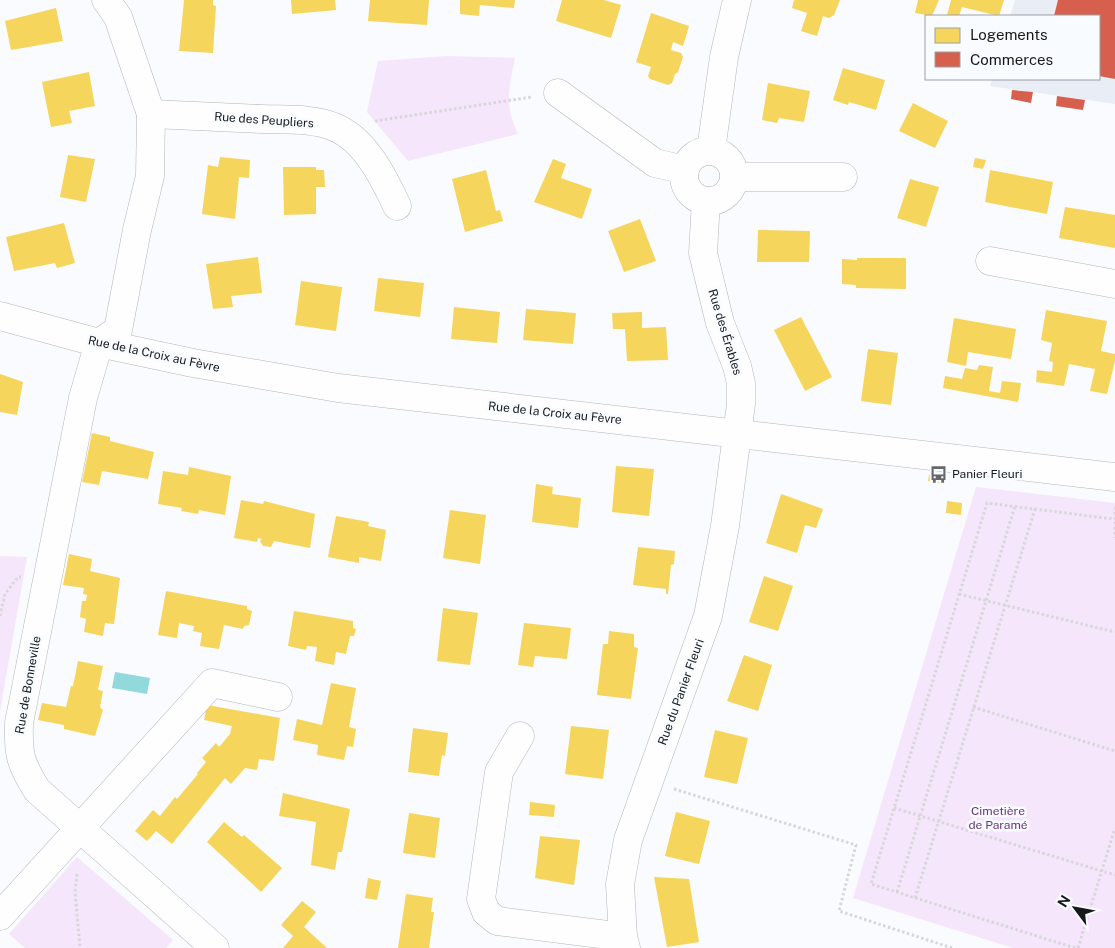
<svg xmlns="http://www.w3.org/2000/svg" width="1115" height="948" font-family="'Public Sans',sans-serif">
<rect width="100%" height="100%" fill="#f9fbfe"/>
<polygon fill="#e9eef6" points="1015,0 1115,0 1115,104 990,86 992,79 1099,79 1099,16 1010,16"/>
<g fill="#f5e6fc">
<path d="M 446,56 L 515,58 C 509,88 504,105 518,134 L 408,161 L 367,112 L 378,61 Z"/>
<polygon points="976,487 1115,503 1115,948 1013,948 853,898"/>
<polygon points="0,556 27,557 0,711"/>
<polygon points="77,857 173,940 166,948 25,948 9,934"/>
</g>
<polygon fill="#91d9da" points="115,672 150,678 147,694 112,688"/>
<g fill="#f6d55c">
<polygon points="184,0 213,0 213,5 216,6 213,53 179,51"/>
<polygon points="291,0 335,0 336,10 292,14"/>
<polygon points="370,0 429,0 427,25 368,21"/>
<polygon points="460,0 515,0 514,8 480,5 479,16 460,14"/>
<polygon points="562,0 604,0 621,5 611,38 556,21"/>
<polygon points="794,0 840,0 834,15 829,18 823,16 817,36 801,31 807,13 792,8"/>
<polygon points="918,0 939,0 932,16 915,13"/>
<polygon points="951,0 1004,0 999,16 962,7 959,16 949,16 947,15"/>
<polygon points="56,8 63,41 11,50 5,21"/>
<polygon points="651,13 689,26 683,46 673,42 671,50 681,53 683,57 678,72 675,74 672,83 668,85 650,79 648,76 651,67 636,62"/>
<polygon points="843,68 885,80 876,110 849,102 848,105 833,100"/>
<polygon points="89,72 95,106 69,111 72,123 51,127 42,82"/>
<polygon points="768,83 810,91 804,122 779,118 777,123 762,120"/>
<polygon points="913,103 948,121 935,148 899,131"/>
<polygon points="68,155 95,159 86,202 60,197"/>
<polygon points="220,157 250,160 249,178 239,177 235,219 202,214 208,165 218,167"/>
<polygon points="975,158 986,160 983,169 973,167"/>
<polygon points="553,159 566,164 561,178 592,189 582,219 534,202"/>
<polygon points="283,167 316,167 316,170 324,170 325,187 316,187 316,214 284,215"/>
<polygon points="486,170 496,211 500,210 503,221 465,232 452,179"/>
<polygon points="990,170 1053,182 1047,214 985,202"/>
<polygon points="910,179 939,187 926,227 897,218"/>
<polygon points="1065,207 1115,215 1115,248 1059,238"/>
<polygon points="640,219 656,261 624,272 608,231"/>
<polygon points="64,223 75,263 57,268 55,263 14,271 6,237"/>
<polygon points="758,230 810,231 809,262 757,262"/>
<polygon points="258,257 262,293 231,296 233,307 213,309 206,264"/>
<polygon points="857,258 906,258 906,289 856,288 856,285 842,284 842,259 857,260"/>
<polygon points="378,278 424,283 420,317 374,311"/>
<polygon points="301,281 342,287 336,331 295,325"/>
<polygon points="454,307 500,312 497,343 451,339"/>
<polygon points="526,309 576,313 573,344 523,340"/>
<polygon points="1046,310 1107,321 1101,351 1115,354 1115,361 1107,394 1090,391 1095,369 1069,364 1064,386 1036,382 1037,370 1052,372 1053,362 1049,361 1052,343 1041,340"/>
<polygon points="642,312 642,328 666,327 668,360 627,361 625,329 613,329 612,313"/>
<polygon points="801,317 832,377 805,391 774,330"/>
<polygon points="954,318 1016,329 1011,359 968,352 966,366 947,362"/>
<polygon points="868,349 898,353 891,405 861,401"/>
<polygon points="979,365 993,367 989,391 1000,393 1002,381 1021,383 1018,402 943,388 945,376 962,379 965,368 977,370"/>
<polygon points="0,374 23,382 17,415 0,412"/>
<polygon points="92,433 110,437 110,441 154,452 148,479 102,471 99,485 82,482"/>
<polygon points="616,466 654,469 649,516 612,512"/>
<polygon points="189,467 231,476 225,515 199,510 198,514 181,511 182,508 158,504 163,471 188,475"/>
<polygon points="929,475 941,476 940,483 928,481"/>
<polygon points="536,484 553,487 552,494 581,498 578,528 532,522"/>
<polygon points="781,494 823,509 816,528 805,525 797,553 766,543"/>
<polygon points="241,500 263,504 264,501 315,514 310,548 274,541 271,547 263,546 260,541 262,539 258,538 257,542 234,538"/>
<polygon points="947,501 962,503 961,515 946,513"/>
<polygon points="450,510 486,515 480,564 443,558"/>
<polygon points="336,516 369,522 368,526 386,530 381,561 359,557 359,563 328,557"/>
<polygon points="638,547 675,551 674,564 671,565 668,594 666,594 666,589 633,585"/>
<polygon points="69,554 92,559 90,571 120,578 114,624 105,623 103,636 84,632 86,619 80,617 82,601 86,601 87,595 83,594 84,588 63,585"/>
<polygon points="764,576 793,586 778,631 749,622"/>
<polygon points="166,591 247,606 247,609 252,611 249,625 244,626 243,629 224,625 219,649 200,646 202,633 193,631 194,626 179,623 177,638 158,635"/>
<polygon points="443,608 478,613 470,665 437,661"/>
<polygon points="294,611 353,621 353,628 356,629 354,636 350,636 346,654 336,652 334,665 315,661 317,647 307,646 306,650 288,646"/>
<polygon points="524,623 571,628 567,659 535,656 533,667 518,665"/>
<polygon points="609,631 634,634 634,647 638,648 631,699 597,695 603,644 608,644"/>
<polygon points="744,655 772,665 758,711 727,701"/>
<polygon points="78,661 103,666 98,690 103,691 100,707 103,710 95,736 64,729 64,725 38,720 42,703 66,707 71,686 73,686"/>
<polygon points="331,683 356,688 349,727 356,729 353,747 347,746 344,760 317,755 318,745 293,740 297,719 322,725"/>
<polygon points="207,705 280,718 274,761 259,759 257,770 245,768 231,784 225,778 172,844 156,831 147,841 135,831 153,810 160,816 175,797 177,799 198,774 197,773 206,762 202,758 216,743 219,747 230,734 232,726 204,720"/>
<polygon points="571,726 609,730 603,779 565,774"/>
<polygon points="413,728 448,733 445,756 442,755 439,776 408,772"/>
<polygon points="715,730 748,738 737,784 704,777"/>
<polygon points="283,793 350,809 342,852 338,852 335,870 311,865 316,822 279,816"/>
<polygon points="530,802 555,805 554,817 529,815"/>
<polygon points="676,812 710,821 699,864 665,856"/>
<polygon points="409,813 440,818 435,858 403,853"/>
<polygon points="224,822 242,837 244,835 282,868 261,892 207,842"/>
<polygon points="540,836 580,840 574,885 535,878"/>
<polygon points="654,877 689,879 699,942 667,947"/>
<polygon points="368,878 381,881 377,900 365,898"/>
<polygon points="406,894 433,898 431,912 434,912 429,948 398,948"/>
<polygon points="302,901 316,912 304,927 327,948 283,948 293,936 281,925"/>
</g>
<g fill="#d6604d">
<polygon points="1058,0 1115,0 1115,79 1099,76 1099,16 1054,16"/>
<polygon points="1012,90 1033,92 1031,103 1011,99"/>
<polygon points="1057,96 1085,100 1083,110 1056,106"/>
</g>
<g fill="none" stroke-linecap="round" stroke-linejoin="round">
<defs>
<g id="minor">
<path d="M 106,0 L 118,17 L 151,114 L 150,176 L 137,230 L 118,330 L 99,343 L 83,398 L 19,723 C 18,754 20,763 37,790 L 215,948"/>
<polyline points="558,93 655,163 685,170"/>
<path d="M 151,114 C 188,116 225,117 262,119 C 285,120 313,118 334,127 C 365,139 384,178 397,206"/>
<polyline points="711,150 724,57 737,0"/>
<circle cx="709" cy="176" r="25"/>
<polyline points="735,177 843,177"/>
<polyline points="990,261 1115,284"/>
<polyline points="0,316 99,343 193,363 338,388 1115,477"/>
<polyline points="520,736 499,772 481,899 486,912 497,921 623,937"/>
<polyline points="0,916 212,683 278,697"/>
<polyline points="626,948 623,937 620,884 628,840 708,616 725,526 741,404 741,383 737,366 720,323 703,253 706,201"/>
</g>
</defs>
<use href="#minor" stroke="#b4b5b7" stroke-width="29"/>
<g stroke="#d7d7d9" stroke-width="3" stroke-dasharray="2.5 2.5" stroke-linecap="butt">
<polyline points="375,121 532,97"/>
<polyline points="1115,507 1115,538"/>
<polyline points="959,594 1115,632"/>
<polyline points="0,616 5,594 18,577 21,577"/>
<polyline points="973,707 1115,751"/>
<polyline points="674,789 856,845 839,911 952,948"/>
<polyline points="894,808 1115,875"/>
<polyline points="77,874 75,892 80,948"/>
<polyline points="897,892 1015,506"/>
<polyline points="915,898 1035,509"/>
<polyline points="1075,948 871,884 987,503 1113,519"/>
<polyline points="1078,948 1115,828"/>
</g>
<use href="#minor" stroke="#fefeff" stroke-width="28"/>
</g>
<defs>
<symbol id="bus-bare" viewBox="-9 -9 18 18"><path d="M-5-6H5V4H4V6H2V4H-2V6H-4V4H-5ZM-3.5-4V0h7V-4ZM-3.5 1.2v1.5H-2V1.2ZM2 1.2v1.5H3.5V1.2Z" fill="#666769" stroke="#f8fbff" stroke-width="2.5" paint-order="stroke"/></symbol>
</defs>
<g fill-rule="evenodd">
<use href="#bus-bare" x="926" y="462" width="25" height="25"/>
</g>
<g text-anchor="middle" stroke-width="5" stroke-linejoin="round" paint-order="stroke">
<g font-size="12" fill="#171819" stroke="#f8fbff">
<text transform="translate(264 120) rotate(4)" y="4">Rue des Peupliers</text>
<text transform="translate(725 332) rotate(73)" y="4">Rue des Érables</text>
<text transform="translate(154 354) rotate(12)" y="4">Rue de la Croix au Fèvre</text>
<text transform="translate(555 413) rotate(6)" y="4">Rue de la Croix au Fèvre</text>
<text transform="translate(28 685) rotate(-80)" y="4">Rue de Bonneville</text>
<text transform="translate(681 692) rotate(-70)" y="4">Rue du Panier Fleuri</text>
</g>
<g font-size="12" fill="#171819" stroke="#f8fbff" text-anchor="start">
<text x="952" y="478">Panier Fleuri</text>
</g>
<g font-size="12" fill="#6a357b" stroke="#f8fbff">
<text x="998" y="815">Cimetière<tspan x="998" dy="14">de Paramé</tspan></text>
</g>
</g>
<rect x="925" y="15" width="175" height="65" fill="#f8fbff" stroke="#9ea0a3"/>
<rect x="935" y="28" width="25" height="15" fill="#f6d55c" stroke="#9ea0a3"/>
<text x="970" y="40" font-size="15" fill="#171819">Logements</text>
<rect x="935" y="52" width="25" height="15" fill="#d6604d" stroke="#9ea0a3"/>
<text x="970" y="65" font-size="15" fill="#171819">Commerces</text>
<g transform="translate(1075 908) rotate(302)" stroke="#f8fbff" stroke-width="4" paint-order="stroke">
<path d="M0-4L9 19L0 12L-9 19Z" fill="#171819"/>
<text y="-8" font-size="14" font-weight="bold" text-anchor="middle" fill="#171819">N</text>
</g>
</svg>
